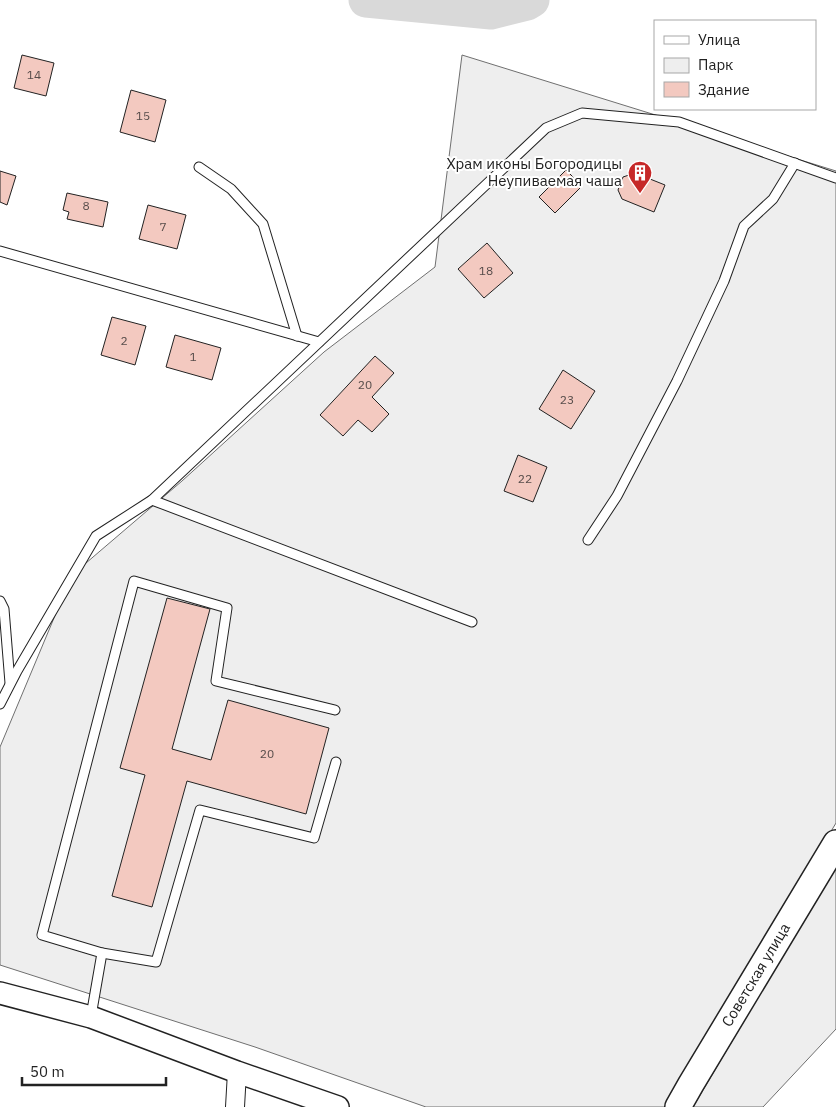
<svg xmlns="http://www.w3.org/2000/svg" width="836" height="1107" font-family="'IBM Plex Sans',sans-serif">
<rect width="100%" height="100%" fill="#fff"/>
<g fill="#eee" stroke="#6f6f6f">
<polygon points="462,55 836,171 836,823 665,1107 426,1107 255,1047 0,965 0,747 72,575 182,481 324,352 435,267"/>
<polygon points="836,866 836,1029 763,1107 693,1107"/>
</g>
<g fill="none" stroke-linecap="round" stroke-linejoin="round">
<polyline stroke="#d9d9d9" stroke-width="35" points="366,0 491,12 527,3 532,0"/>
</g>
<g fill="#f3c9c0" stroke="#222">
<polygon points="22,55 54,63 46,96 14,88"/>
<polygon points="131,90 166,100 155,142 120,132"/>
<polygon points="566,170 582,186 555,213 539,197"/>
<polygon points="0,171 16,176 7,205 0,202"/>
<polygon points="635,173 665,185 654,212 622,199 618,190 623,177"/>
<polygon points="67,193 108,202 103,227 67,219 69,212 63,210"/>
<polygon points="148,205 186,215 177,249 139,239"/>
<polygon points="487,243 513,273 484,298 458,269"/>
<polygon points="112,317 146,326 135,365 101,355"/>
<polygon points="175,335 221,348 212,380 166,367"/>
<polygon points="375,356 394,373 372,397 389,414 372,432 358,420 343,436 320,415"/>
<polygon points="563,370 595,391 571,429 539,409"/>
<polygon points="518,455 547,467 533,502 504,491"/>
<polygon points="167,598 210,609 172,749 211,760 228,700 329,728 306,814 187,781 152,907 112,896 145,775 120,768"/>
</g>
<g fill="none" stroke-linecap="round" stroke-linejoin="round">
<defs>
<g id="service">
<polyline points="199,167 231,189 263,224 297,336"/>
<polyline points="0,251 319,342"/>
<polyline points="152,500 472,622"/>
<polyline points="588,540 617,496 677,381 724,281 744,226 773,199 795,163"/>
<polyline points="0,601 4,609 10,683"/>
<polyline points="0,704 17,671 96,536 152,500 546,128 582,113 679,122 836,178"/>
<polyline points="102,953 156,962 200,810 314,838 336,762"/>
<polyline points="91,1016 102,953 42,935 134,581 227,608 216,681 335,710"/>
</g>
<polyline id="minor" points="235,1107 237,1072"/>
<polyline id="tertiary" points="0,993 91,1017 237,1072 338,1107"/>
<polyline id="secondary" points="678,1107 691,1084 836,843"/>
</defs>
<use href="#service" stroke="#222" stroke-width="11"/>
<use href="#minor" stroke="#222" stroke-width="20"/>
<use href="#tertiary" stroke="#222" stroke-width="24"/>
<use href="#secondary" stroke="#222" stroke-width="28"/>
<use href="#service" stroke="#fff" stroke-width="9"/>
<use href="#minor" stroke="#fff" stroke-width="18"/>
<use href="#tertiary" stroke="#fff" stroke-width="21"/>
<use href="#secondary" stroke="#fff" stroke-width="25"/>
</g>
<defs>
<symbol id="building-pin" viewBox="-11 -11 22 30"><path d="M0 17L-7.5 6A9.5 9.5 0 1 1 7.5 6Z" fill="#c62828" stroke="#fff"/><path d="M-4-6H4V6H1V3H-1V6H-4ZM-2.5-4.3h1.7v1.8h-1.7ZM.8-4.3h1.7v1.8H.8ZM-2.5-1h1.7V.8h-1.7ZM.8-1h1.7V.8H.8Z" fill="#fff"/></symbol>
</defs>
<g fill-rule="evenodd">
<use href="#building-pin" x="626" y="159" width="28" height="38"/>
</g>
<g text-anchor="middle" stroke-width="4" stroke-linejoin="round" paint-order="stroke">
<g font-size="12" fill="#564c4a">
<text x="34" y="79">14</text>
<text x="143" y="120">15</text>
<text x="86" y="210">8</text>
<text x="163" y="231">7</text>
<text x="486" y="275">18</text>
<text x="124" y="345">2</text>
<text x="193" y="361">1</text>
<text x="365" y="389">20</text>
<text x="567" y="404">23</text>
<text x="525" y="483">22</text>
<text x="267" y="758">20</text>
</g>
<g font-size="15" fill="#222" stroke="#fff" text-anchor="end">
<text x="622" y="169">Храм иконы Богородицы<tspan x="622" dy="17">Неупиваемая чаша</tspan></text>
</g>
<g font-size="15" fill="#222" stroke="#fff">
<text transform="translate(756 975) rotate(-59)" y="5">Советская улица</text>
</g>
</g>
<rect x="654" y="20" width="162" height="90" fill="#ffffff" stroke="#a7a7a7"/>
<rect x="664" y="36" width="25" height="8" fill="#ffffff" stroke="#a7a7a7"/>
<text x="698" y="45" font-size="15" fill="#222222">Улица</text>
<rect x="664" y="58" width="25" height="15" fill="#eeeeee" stroke="#a7a7a7"/>
<text x="698" y="70" font-size="15" fill="#222222">Парк</text>
<rect x="664" y="82" width="25" height="15" fill="#f3c9c0" stroke="#a7a7a7"/>
<text x="698" y="95" font-size="15" fill="#222222">Здание</text>
<path d="M22 1077v8h144v-8" fill="none" stroke="#222222" stroke-width="2.5"/>
<text x="30" y="1077" font-size="15" fill="#222222" stroke="#ffffff" stroke-width="4" paint-order="stroke">50 m</text>
</svg>
